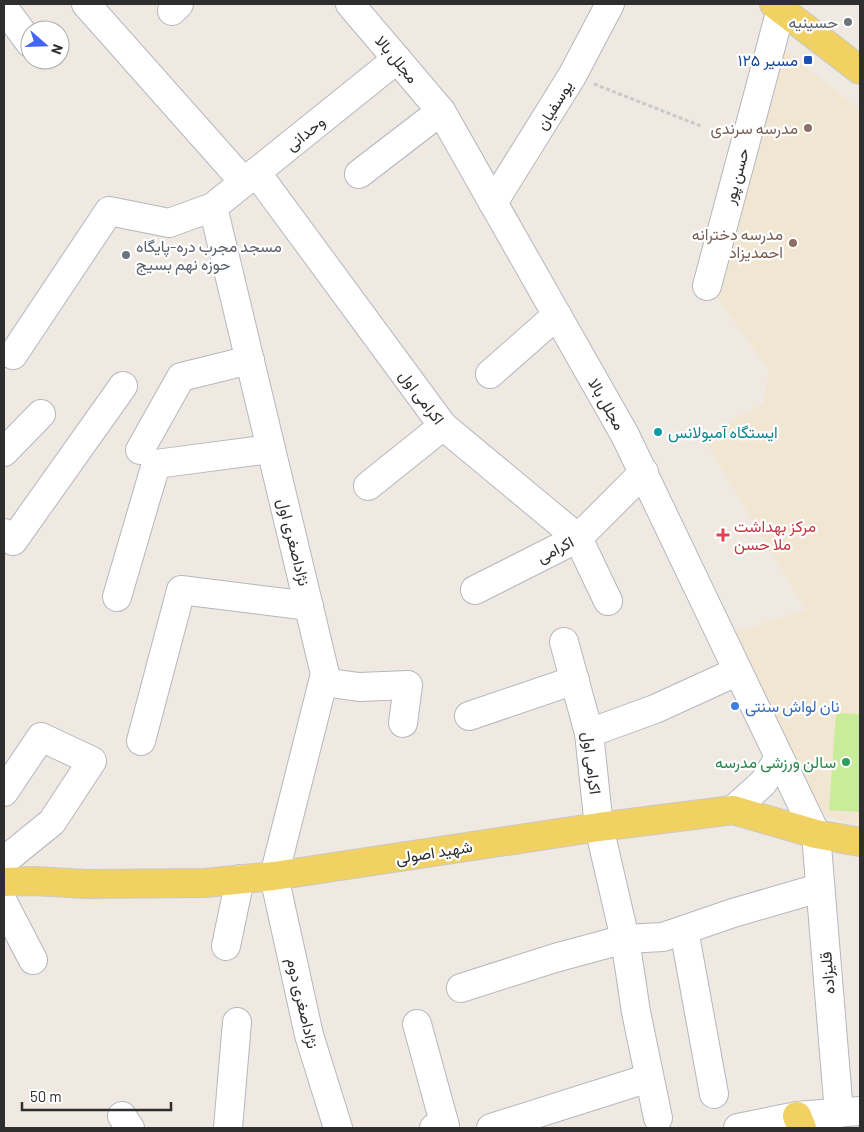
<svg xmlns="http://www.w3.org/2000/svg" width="864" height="1132" font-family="Barlow,Vazirmatn,sans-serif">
<rect width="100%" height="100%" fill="#efe9e1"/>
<polygon fill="#f0e6d1" points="780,47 860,110 860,827 815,812 733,633 806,610 703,437 764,403 769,370 714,293"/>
<polygon fill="#c9ec9a" points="836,713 860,714 860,812 829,810"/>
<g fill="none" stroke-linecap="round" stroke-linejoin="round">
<defs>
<g id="minor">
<polyline points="86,4 244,182"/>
<polyline points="350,4 441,111 625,435 816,834 839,1113"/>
<polyline points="4,8 30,43"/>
<polyline points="172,11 179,4"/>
<polyline points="256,172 443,426 578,538 608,601"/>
<polyline points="359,174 441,111"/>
<polyline points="493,203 572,76 610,4"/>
<polyline points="213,207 325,674 274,876 309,1035 338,1128"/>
<polyline points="707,286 781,9"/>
<polyline points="13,355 109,211 169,223 213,207 397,59"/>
<polyline points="490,374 557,315"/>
<polyline points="140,450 181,377 250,360"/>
<polyline points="4,452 41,414"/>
<polyline points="368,486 443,426"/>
<polyline points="4,533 13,541 123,386"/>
<polyline points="475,590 578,538 644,472"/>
<polyline points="117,597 156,464 271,449"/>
<polyline points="564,642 589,733 599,827 625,939 636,1012 658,1118"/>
<polyline points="323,682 359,687 408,685 403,723"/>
<polyline points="469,716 575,680"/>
<polyline points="589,733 655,709 736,672"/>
<polyline points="141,741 181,590 309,606"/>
<polyline points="4,792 41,737 92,761 52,822 4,861"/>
<polyline points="733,810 763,783 779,758"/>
<polyline points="4,904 33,960"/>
<polyline points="684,930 714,1094"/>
<polyline points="226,946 240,879"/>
<polyline points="461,988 555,958 625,939 663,937 733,913 819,888"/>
<polyline points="417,1024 445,1126 434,1128"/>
<polyline points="122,1116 130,1128"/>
<polyline points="228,1128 237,1022"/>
<polyline points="491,1128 649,1078"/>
<polyline points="738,1128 797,1116 860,1111"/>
</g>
<g id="major">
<polyline points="774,4 860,70"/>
<polyline points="4,882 33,881 87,884 205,883 274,876 599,827 733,810 816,834 860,842"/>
<polyline points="797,1116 802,1128"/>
</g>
</defs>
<use href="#minor" stroke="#b4b7c1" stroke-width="30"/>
<use href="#major" stroke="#c9c9c9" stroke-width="30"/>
<polyline stroke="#c9c9c9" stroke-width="3" stroke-dasharray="4 2.5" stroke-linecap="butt" points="594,84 701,126"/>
<use href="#minor" stroke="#fff" stroke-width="28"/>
<use href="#major" stroke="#f2d163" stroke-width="28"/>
</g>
<g fill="#6b7280" stroke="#fff" stroke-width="2">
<circle cx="848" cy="22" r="5"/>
<circle cx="126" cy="255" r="5"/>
</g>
<rect fill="#1a4fb4" stroke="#fff" stroke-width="2" x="803" y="55" width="10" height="10" rx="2.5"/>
<g fill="#8d6e63" stroke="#fff" stroke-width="2">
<circle cx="808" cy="128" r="5"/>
<circle cx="793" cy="243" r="5"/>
</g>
<circle fill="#0f9aa8" stroke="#fff" stroke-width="2" cx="658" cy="432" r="5"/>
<path fill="#e0444e" stroke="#fff" stroke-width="2" d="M720.5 527.5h5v5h5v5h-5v5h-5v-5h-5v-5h5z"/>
<circle fill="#3f7fe0" stroke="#fff" stroke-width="2" cx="735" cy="706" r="5"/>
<circle fill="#2e9e5b" stroke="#fff" stroke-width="2" cx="846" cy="762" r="5"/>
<g text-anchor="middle" stroke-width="4.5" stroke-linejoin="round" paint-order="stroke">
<g font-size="16" fill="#5b616d" stroke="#fff" text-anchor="end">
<text x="838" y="28">حسینیه</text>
<text x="136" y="252" text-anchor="start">مسجد مجرب دره-پایگاه<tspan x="136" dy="18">حوزه نهم بسیج</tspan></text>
</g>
<g font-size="16" fill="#2e2e2e" stroke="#fff">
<text transform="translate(397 59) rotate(50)" y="6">مجلل بالا</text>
<text transform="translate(554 105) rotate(-58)" y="6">یوسفیان</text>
<text transform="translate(305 133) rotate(-39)" y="6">وحدانی</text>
<text transform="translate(736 176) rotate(-75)" y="6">حسن پور</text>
<text transform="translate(422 397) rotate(53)" y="6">اکرامی اول</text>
<text transform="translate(607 404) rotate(60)" y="6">مجلل بالا</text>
<text transform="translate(294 542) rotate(76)" y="6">نژاداصغری اول</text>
<text transform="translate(555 549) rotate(-27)" y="6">اکرامی</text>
<text transform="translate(592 763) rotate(83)" y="6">اکرامی اول</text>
<text transform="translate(434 852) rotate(-9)" y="6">شهید اصولی</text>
<text transform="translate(827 973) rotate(-95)" y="6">قلیزاده</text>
<text transform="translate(303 1003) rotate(77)" y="6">نژاداصغری دوم</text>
</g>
<g font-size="16" fill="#164399" stroke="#fff" text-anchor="end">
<text x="798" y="66">مسیر ۱۲۵</text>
</g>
<g font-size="16" fill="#785e54" stroke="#fff" text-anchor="end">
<text x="798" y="134">مدرسه سرندی</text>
<text x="783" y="240">مدرسه دخترانه<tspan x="783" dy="18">احمدیزاد</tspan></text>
</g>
<g font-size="16" fill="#0d838f" stroke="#fff" text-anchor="start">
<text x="668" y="438">ایستگاه آمبولانس</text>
</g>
<g font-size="16" fill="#be3a42" stroke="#fff" text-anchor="start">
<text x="734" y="532">مرکز بهداشت<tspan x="734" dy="18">ملا حسن</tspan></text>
</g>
<g font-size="16" fill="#366cbe" stroke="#fff" text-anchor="start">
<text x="745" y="712">نان لواش سنتی</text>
</g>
<g font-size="16" fill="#27864d" stroke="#fff" text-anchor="end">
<text x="836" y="768">سالن ورزشی مدرسه</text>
</g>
</g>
<rect width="864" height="1132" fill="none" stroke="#2e2e2e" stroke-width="10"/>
<g transform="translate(45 45) rotate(110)"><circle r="24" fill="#ffffff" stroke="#ababab"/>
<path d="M0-4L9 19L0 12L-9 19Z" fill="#4264fb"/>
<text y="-8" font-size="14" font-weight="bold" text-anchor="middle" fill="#2e2e2e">N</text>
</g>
<path d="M22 1102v8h149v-8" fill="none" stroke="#2e2e2e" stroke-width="2.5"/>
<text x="30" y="1102" font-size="15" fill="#2e2e2e" stroke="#ffffff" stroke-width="4" paint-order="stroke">50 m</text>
</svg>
